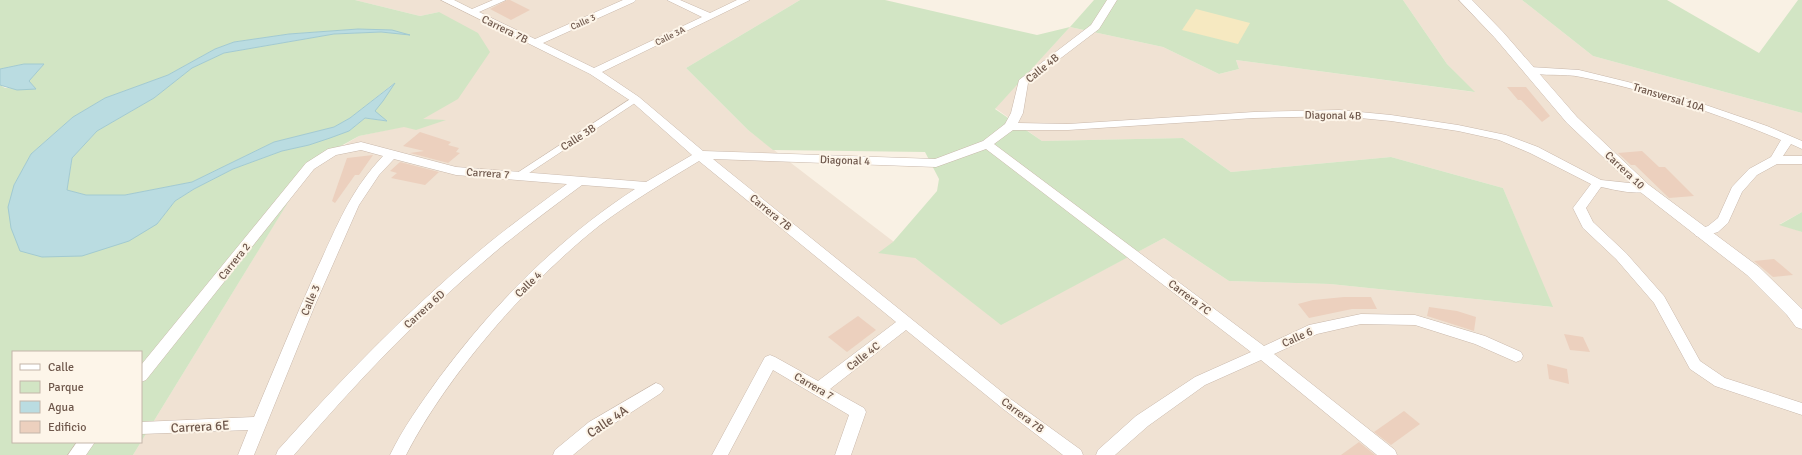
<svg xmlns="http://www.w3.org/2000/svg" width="1802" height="455" font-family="Signika,sans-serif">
<rect width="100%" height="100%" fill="#f9f1e4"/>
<polygon fill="#f0e2d3" points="355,0 800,0 686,68 748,130 1001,324 1164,238 1229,281 1330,284 1552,307 1503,188 1391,157 1231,172 1183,138 1042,141 995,108 1070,27 1163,47 1219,74 1239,69 1236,60 1474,92 1447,64 1403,0 1522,0 1593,56 1802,113 1802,212 1780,224 1802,232 1802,455 133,455 310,166 359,136 410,125 439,12 420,16"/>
<g fill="#d2e5c4" fill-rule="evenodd">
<path d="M 0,0 L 355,0 L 420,16 L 439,12 L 478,33 L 490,52 L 458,99 L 423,119 L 446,120 L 416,130 L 404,127 L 359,136 L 310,163 L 295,191 L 133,455 L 0,455 L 0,85 L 5,88 L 36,89 L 29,81 L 44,64 L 24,64 L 0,69 ZM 358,29 L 406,34 L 381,32 L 334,34 L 224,53 L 192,68 L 154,98 L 97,131 L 72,158 L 67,190 L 86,195 L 125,195 L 192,182 L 274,142 L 334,127 L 350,118 L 393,84 L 374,111 L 386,121 L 365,118 L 349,131 L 309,145 L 282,151 L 233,169 L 194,189 L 175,201 L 157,224 L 14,185 L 31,154 L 73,117 L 105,98 L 168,75 L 215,49 L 234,42 L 289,34 ZM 13,352 L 141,352 L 141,442 L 13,442 Z"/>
<polygon points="800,0 885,0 1037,35 1070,27 1094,0 1403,0 1447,64 1475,92 1236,60 1239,69 1219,74 1163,47 1070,27 995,109 1042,141 1183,138 1231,172 1391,157 1503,188 1553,307 1330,284 1229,281 1164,238 1001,325 915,258 878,253 893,242 937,191 939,179 925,152 773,150 748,130 686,68"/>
<polygon points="1522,0 1667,0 1759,53 1798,0 1802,0 1802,113 1593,56"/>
<polygon points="1802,212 1802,232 1779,225"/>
</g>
<polygon fill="#f6e9c1" points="1196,9 1250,23 1238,44 1182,30"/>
<g fill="#badce1" stroke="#a2cad1">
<polygon points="358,29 392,30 410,35 381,32 334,34 224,53 192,68 154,98 97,131 72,158 67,190 86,195 125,195 192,182 274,142 334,127 350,118 395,83 383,101 375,111 387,121 365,118 349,131 330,138 309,145 282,151 233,169 194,189 175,201 157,224 129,241 82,256 42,257 20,251 11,228 8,207 14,185 31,154 73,117 105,98 168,75 215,49 234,42 289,34"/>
<polygon points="24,64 44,64 29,81 36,89 17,90 0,85 0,69"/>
</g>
<g fill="#ecd0be">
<polygon points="507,0 510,0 530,10 511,20 490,9"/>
<polygon points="1507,87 1526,87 1550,116 1542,122 1521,100 1518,100"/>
<polygon points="420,132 451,142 448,145 459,148 456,152 460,153 448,163 410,153 424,151 403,146"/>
<polygon points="1642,151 1659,167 1665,167 1694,196 1669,198 1635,165 1631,165 1618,153"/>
<polygon points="373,155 359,175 355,175 335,203 332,201 347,158"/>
<polygon points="400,162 439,172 425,185 391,178 397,173 390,171"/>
<polygon points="1774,259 1793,275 1773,277 1754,261"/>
<polygon points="1344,297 1371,297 1377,309 1352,309 1309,318 1298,304 1313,300"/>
<polygon points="1429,307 1457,311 1476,317 1474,331 1427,316"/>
<polygon points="858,316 876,330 847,352 828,337"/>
<polygon points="1564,334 1583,337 1590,352 1570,350"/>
<polygon points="1547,364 1567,369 1569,384 1549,379"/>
<polygon points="1404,411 1420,424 1391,445 1374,432"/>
<polygon points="1359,442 1375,455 1341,455"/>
</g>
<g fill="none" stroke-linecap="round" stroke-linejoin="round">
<defs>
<polygon id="pedestrian" points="635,96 639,99 638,101 523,177 517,177 515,175 517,173"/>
<g id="minor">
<path d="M 441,0 L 454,0 L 472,9 L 493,0 L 506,0 L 479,12 L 535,39 L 623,0 L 636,0 L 634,2 L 543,43 L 594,68 L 702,17 L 667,0 L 680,0 L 710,13 L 737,0 L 750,0 L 602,72 L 639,97 L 703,151 L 935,159 L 983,141 L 1005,124 L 1011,113 L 1019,80 L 1091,25 L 1107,0 L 1117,0 L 1099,29 L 1028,83 L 1023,113 L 1018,123 L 1068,124 L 1254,112 L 1339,110 L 1391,115 L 1458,125 L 1506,135 L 1538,147 L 1601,180 L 1648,185 L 1650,188 L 1648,191 C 1634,195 1616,190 1601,187 L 1586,208 L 1593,222 L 1626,253 L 1664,296 L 1700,361 L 1725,378 L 1802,403 L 1802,415 L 1715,386 L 1690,369 L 1654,303 L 1616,259 L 1583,228 L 1573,208 L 1591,184 L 1530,153 L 1499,140 L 1458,131 L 1391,121 L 1339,116 L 1254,118 L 1068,130 L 1013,130 L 994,144 L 1264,346 L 1309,325 L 1361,314 L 1415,315 L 1485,336 L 1521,352 L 1523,356 L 1521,360 L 1516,362 L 1475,344 L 1415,325 L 1361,324 L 1317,334 L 1274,354 L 1395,450 L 1397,455 L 1377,455 L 1261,360 L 1205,385 L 1148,426 L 1115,455 L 1096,455 L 1098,450 L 1136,416 L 1195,377 L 1251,352 L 986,149 L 936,167 L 713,159 L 1012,400 L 1081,450 L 1083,455 L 1063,455 L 1002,408 L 906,330 L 830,389 L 864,408 L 866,412 L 851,455 L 835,455 L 849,415 L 773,370 L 728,455 L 712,455 L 765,357 L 770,355 L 775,357 L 818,381 L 896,322 L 699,161 C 666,181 632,201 600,225 C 530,280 447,375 406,455 L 390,455 C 403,428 421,403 439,378 C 493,305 558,239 635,189 L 582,185 C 555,205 527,226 501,247 C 425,310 357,381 294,455 L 276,455 L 278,450 C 344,376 413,305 490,242 C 515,222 541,203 567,184 L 456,175 L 394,159 L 379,175 L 359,205 L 315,305 L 254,455 L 238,455 L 248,430 L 141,434 L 141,422 L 254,417 C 275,367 295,318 317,269 C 337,226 350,191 383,156 L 361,150 L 336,155 L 314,169 L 146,380 L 141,382 L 141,365 L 306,163 L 328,149 L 361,142 L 456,167 L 646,182 L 692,155 L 631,101 L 590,74 Z"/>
<path d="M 1530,67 L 1579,70 L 1628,82 L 1700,103 L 1767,126 L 1802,141 L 1802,149 L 1791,144 L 1783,156 L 1802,156 L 1802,164 L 1777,164 L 1757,175 L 1742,192 L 1728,223 L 1718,232 L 1701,237 L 1696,236 L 1694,233 L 1696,230 L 1708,226 L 1718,218 L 1732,187 L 1749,169 L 1771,157 L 1781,140 C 1720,114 1646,90 1581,77 C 1563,73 1544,77 1526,72 L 1525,70 L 1526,68 Z"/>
<polygon points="656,383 661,385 664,389 661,393 601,432 573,455 553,455 555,450 589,422"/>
<polygon points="77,442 95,442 86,455 68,455"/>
</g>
<polygon id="tertiary" points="1459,0 1472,0 1503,32 1577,117 1649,185 1759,267 1802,309 1802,329 1796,327 1787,315 1747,275 1639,191 1567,123 1495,38"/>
</defs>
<use href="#pedestrian" stroke="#c9b8ab" stroke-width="1"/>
<use href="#minor" stroke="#c9b8ab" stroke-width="1"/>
<use href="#tertiary" stroke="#c9b8ab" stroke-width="1"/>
<use href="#pedestrian" fill="#fff" fill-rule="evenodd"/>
<use href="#minor" fill="#fff" fill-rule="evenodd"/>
<use href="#tertiary" fill="#fff" fill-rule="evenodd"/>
</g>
<g text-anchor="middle" stroke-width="4" stroke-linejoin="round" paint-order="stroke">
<g font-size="9" fill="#6f584c" stroke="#fdf5e9">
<text transform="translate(583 22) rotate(-24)" y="3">Calle 3</text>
<text transform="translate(670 36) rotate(-26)" y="3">Calle 3A</text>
</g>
<g font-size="11" fill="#6f584c" stroke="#fdf5e9">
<text transform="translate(505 29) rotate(26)" y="4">Carrera 7B</text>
<text transform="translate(1042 68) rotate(-39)" y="4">Calle 4B</text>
<text transform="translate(1669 97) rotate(17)" y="4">Transversal 10A</text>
<text transform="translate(1333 115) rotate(1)" y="4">Diagonal 4B</text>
<text transform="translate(578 137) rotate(-33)" y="4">Calle 3B</text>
<text transform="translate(845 160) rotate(2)" y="4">Diagonal 4</text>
<text transform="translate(1625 170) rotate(43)" y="4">Carrera 10</text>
<text transform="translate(488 173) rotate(4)" y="4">Carrera 7</text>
<text transform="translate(771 212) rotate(39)" y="4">Carrera 7B</text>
<text transform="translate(234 261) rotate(-51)" y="4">Carrera 2</text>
<text transform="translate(528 284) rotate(-44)" y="4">Calle 4</text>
<text transform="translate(1190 297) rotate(37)" y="4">Carrera 7C</text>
<text transform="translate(310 300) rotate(-67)" y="4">Calle 3</text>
<text transform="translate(424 309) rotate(-42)" y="4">Carrera 6D</text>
<text transform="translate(1297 337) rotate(-24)" y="4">Calle 6</text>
<text transform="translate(863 356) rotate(-38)" y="4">Calle 4C</text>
<text transform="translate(814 386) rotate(30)" y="4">Carrera 7</text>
<text transform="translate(1023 415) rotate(37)" y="4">Carrera 7B</text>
</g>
<g font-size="13" fill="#6f584c" stroke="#fdf5e9">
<text transform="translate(607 421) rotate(-34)" y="5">Calle 4A</text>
<text transform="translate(200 426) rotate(-3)" y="5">Carrera 6E</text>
</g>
</g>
<rect x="12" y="351" width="130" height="92" fill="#fdf5e9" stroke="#c4b6aa"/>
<rect x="20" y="364" width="20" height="6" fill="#ffffff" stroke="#c4b6aa"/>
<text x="48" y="371" font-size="12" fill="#6f584c">Calle</text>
<rect x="20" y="381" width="20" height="12" fill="#d2e5c4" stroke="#c4b6aa"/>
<text x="48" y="391" font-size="12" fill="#6f584c">Parque</text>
<rect x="20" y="401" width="20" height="12" fill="#badce1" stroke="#c4b6aa"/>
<text x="48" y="411" font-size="12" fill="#6f584c">Agua</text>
<rect x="20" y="421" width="20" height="12" fill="#ecd0be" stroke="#c4b6aa"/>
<text x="48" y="431" font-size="12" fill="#6f584c">Edificio</text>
</svg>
